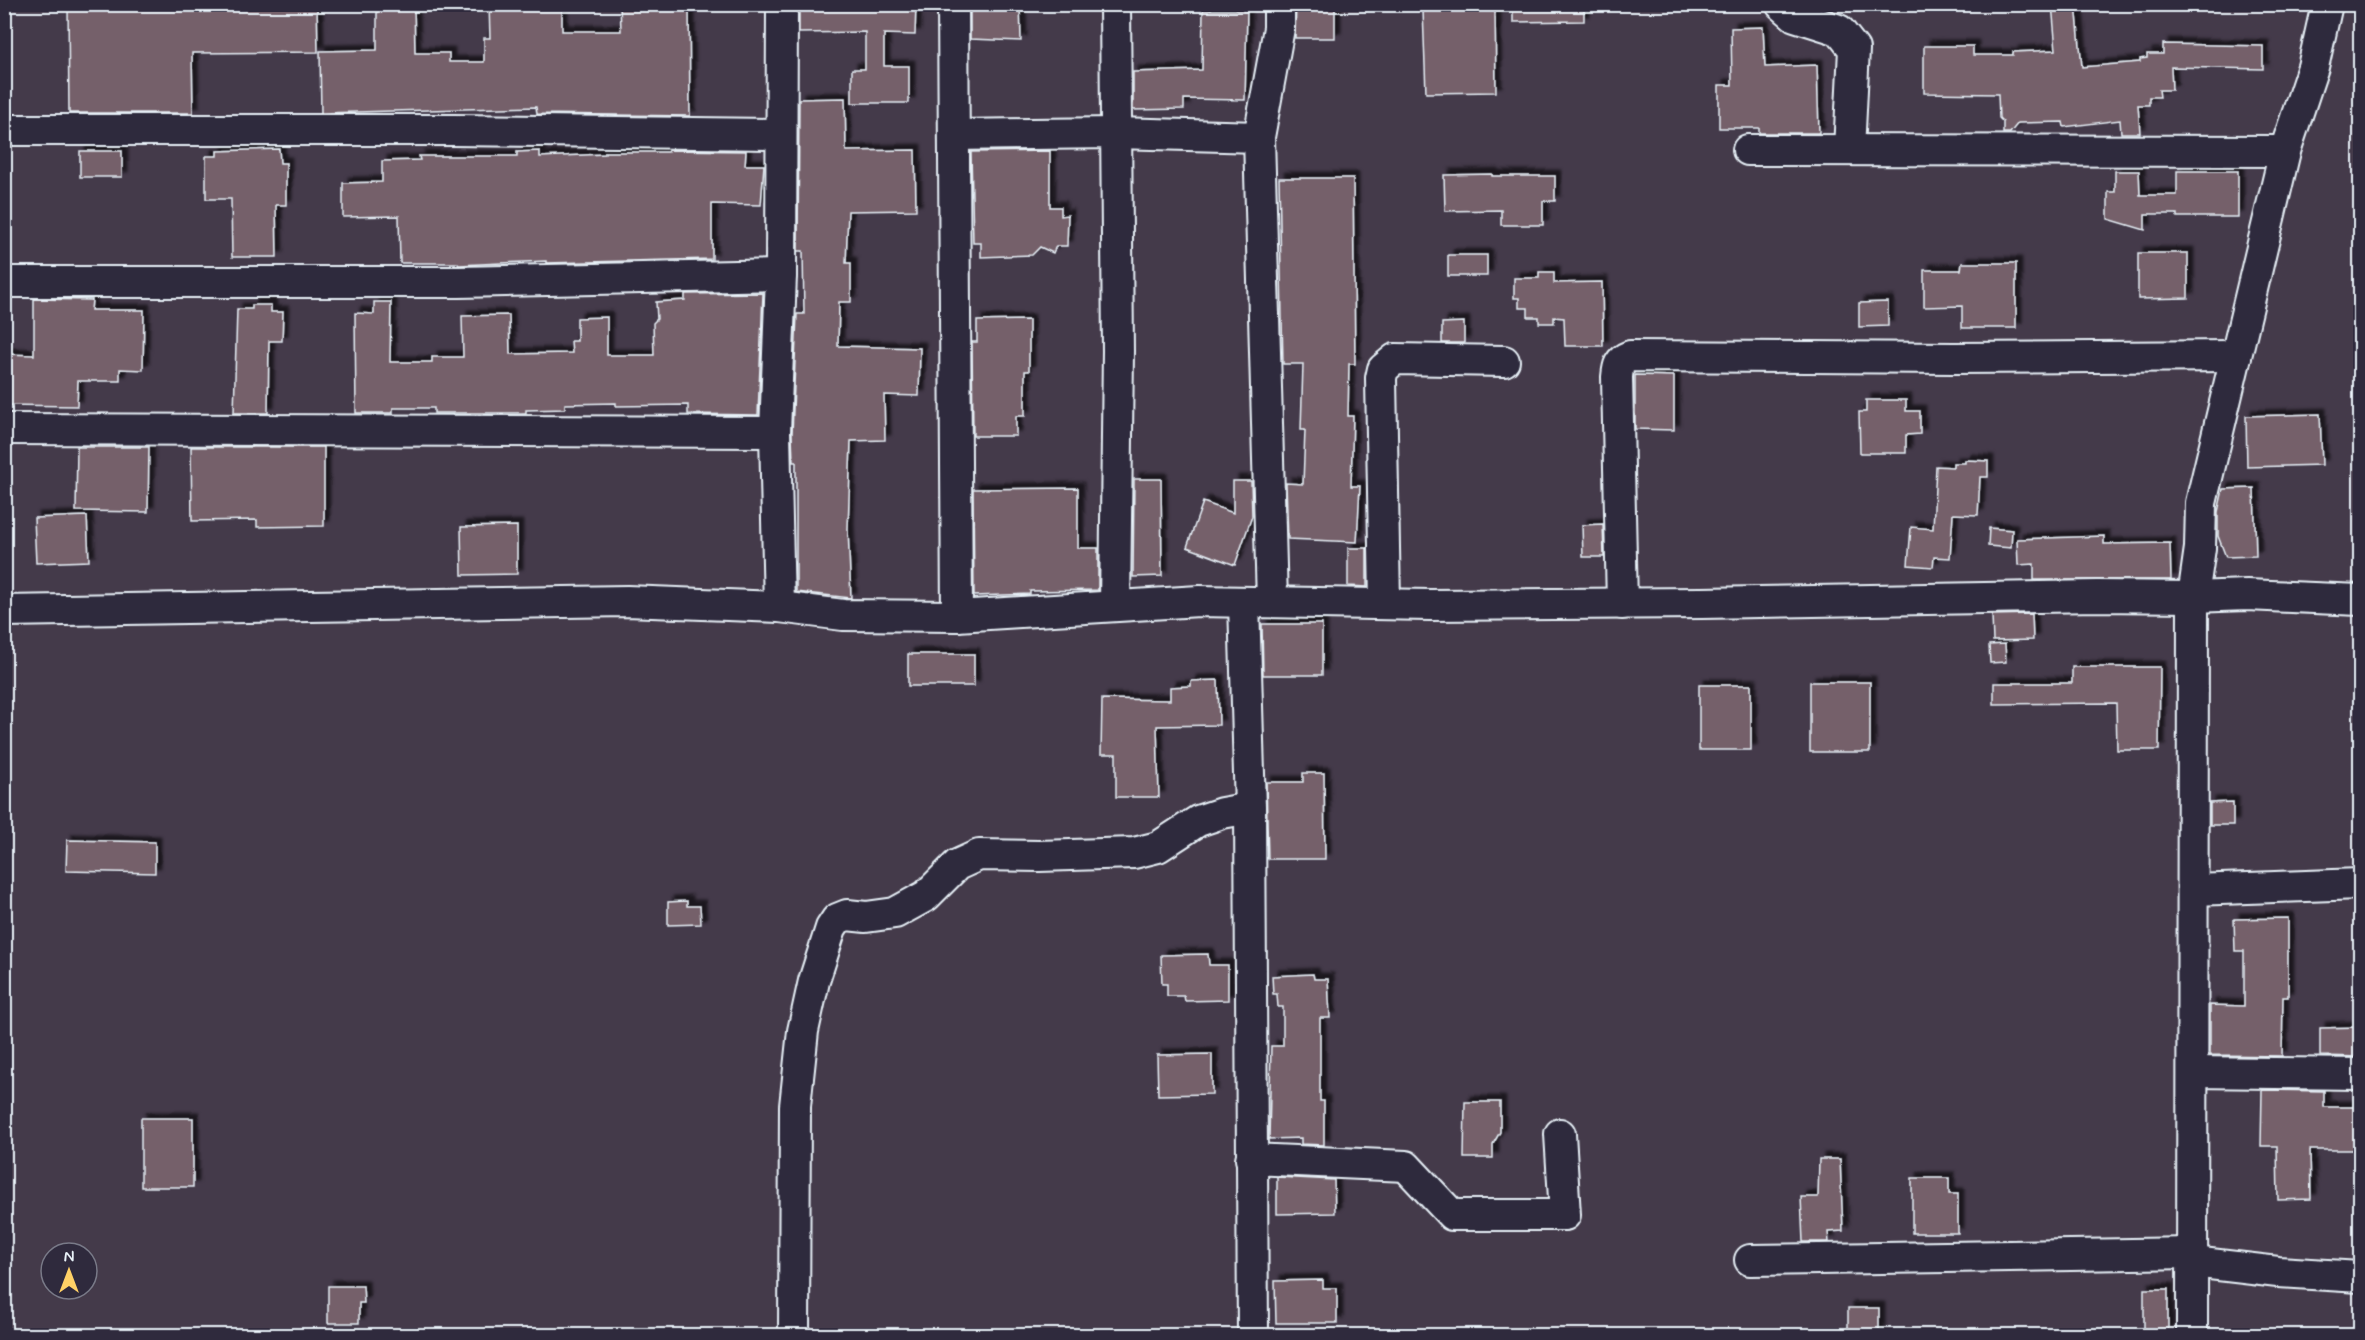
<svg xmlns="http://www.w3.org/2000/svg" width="2365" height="1340" font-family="Mynerve,sans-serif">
<defs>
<filter id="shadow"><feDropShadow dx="5.5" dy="-5.5" stdDeviation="1.5" flood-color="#0009"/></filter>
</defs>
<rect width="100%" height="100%" fill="#443a4a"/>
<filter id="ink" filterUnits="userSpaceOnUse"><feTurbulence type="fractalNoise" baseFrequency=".0167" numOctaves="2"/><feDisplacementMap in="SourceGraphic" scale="12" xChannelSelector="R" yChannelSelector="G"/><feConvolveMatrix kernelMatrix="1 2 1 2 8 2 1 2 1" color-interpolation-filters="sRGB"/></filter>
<g filter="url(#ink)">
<g fill="#75616a" stroke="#e8f1f8" stroke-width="1.5" filter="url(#shadow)">
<polygon points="68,4 151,4 151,7 317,4 318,52 192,53 193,113 69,113"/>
<polygon points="377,4 414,4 415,53 449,53 449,62 484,62 484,38 490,38 489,4 562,4 562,31 621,31 620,4 689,4 690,116 537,114 536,107 321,113 320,51 377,50"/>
<polygon points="799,4 916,4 915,35 884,34 884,66 909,66 909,103 852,103 852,69 865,69 865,32 799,33"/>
<polygon points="970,4 1020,4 1021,41 970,39"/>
<polygon points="1296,4 1335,4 1335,38 1295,38"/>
<polygon points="1513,4 1584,4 1584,21 1513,22"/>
<polygon points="2052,4 2076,4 2082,67 2140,62 2140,59 2147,58 2147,54 2163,54 2163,44 2263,46 2263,69 2171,67 2172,90 2159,90 2160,97 2149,97 2149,105 2138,105 2140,133 2121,133 2120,120 2064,127 2063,122 2018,123 2010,133 2003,133 2003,122 1999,118 1998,94 1924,93 1924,46 1973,46 1973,55 2013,55 2013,52 2056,50"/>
<polygon points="1495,8 1496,92 1426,93 1423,10"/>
<polygon points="1203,10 1247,10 1245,100 1184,99 1184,109 1133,110 1133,72 1202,70"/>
<polygon points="1763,27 1765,67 1817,65 1819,133 1759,133 1759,128 1719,128 1719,85 1732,85 1731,28"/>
<polygon points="845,98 846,151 915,150 916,210 848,211 846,263 851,263 851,302 839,302 838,346 920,348 919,396 884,395 885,440 851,441 848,529 851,598 796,592 796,462 793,462 792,434 797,314 804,314 803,251 798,251 799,99"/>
<polygon points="279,149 280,163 286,163 286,205 276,205 277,257 232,257 231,199 206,199 206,156 217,156 217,151"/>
<polygon points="668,150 746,151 745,165 764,165 761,205 712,204 712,259 546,263 546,261 459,265 457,263 400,263 399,216 343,217 343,183 382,182 382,161 420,160 419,156 517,156 517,152 540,151 540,157 605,154 605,152 668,152"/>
<rect x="80" y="151" width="42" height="26"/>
<polygon points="1050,151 1050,207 1061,207 1061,216 1068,215 1067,246 1056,246 1053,253 1040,247 1032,255 981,257 981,243 973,243 971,152"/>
<polygon points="2115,171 2139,171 2140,195 2177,195 2177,171 2238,171 2238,217 2177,217 2177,214 2145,214 2145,230 2108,219 2108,192 2115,192"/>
<polygon points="1492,174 1492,176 1555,176 1555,201 1543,201 1543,225 1501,225 1501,210 1445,211 1444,175"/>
<polygon points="1279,178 1353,178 1355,364 1349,364 1348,416 1353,416 1351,486 1360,486 1357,542 1288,539 1286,483 1303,484 1305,430 1301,430 1303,364 1283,364"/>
<polygon points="2138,253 2188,253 2188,298 2138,299"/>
<rect x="1448" y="255" width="39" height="21"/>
<polygon points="1962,263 2016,263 2016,328 1962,328 1962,306 1924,307 1924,270 1961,270"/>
<polygon points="1539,272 1554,272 1554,283 1602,282 1603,346 1565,346 1564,318 1554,317 1554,323 1539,323 1539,317 1528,317 1528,308 1519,308 1519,298 1514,298 1514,278 1539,278"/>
<polygon points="763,293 758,415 688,414 688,405 616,406 616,403 565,404 565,409 526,410 526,413 434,413 434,408 393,408 393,413 356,413 355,313 374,314 374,302 391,302 390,362 432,362 432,357 463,357 462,316 509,315 510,354 572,353 571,341 577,341 577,318 607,317 607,355 654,355 653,323 657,319 656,302 685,300 685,294"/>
<polygon points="34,299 92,300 91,310 144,310 143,370 120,369 120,381 78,381 77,406 4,405 4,354 34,355"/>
<polygon points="1888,302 1888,326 1859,327 1859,303"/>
<polygon points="252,305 271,305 271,312 283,312 282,341 269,341 268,413 234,413 237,309 252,309"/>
<polygon points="1029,320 1029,371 1025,371 1025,416 1016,416 1016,436 973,436 972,342 977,342 977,321"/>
<polygon points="1464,322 1464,343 1442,343 1442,323"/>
<polygon points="1635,375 1674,376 1674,430 1635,429"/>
<polygon points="1866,400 1906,400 1906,411 1920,411 1920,434 1906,435 1906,453 1860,453 1859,412 1866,412"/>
<polygon points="2320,414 2322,465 2247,467 2246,416"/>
<polygon points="77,447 149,447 148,512 76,511"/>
<polygon points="191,447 324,447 324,526 257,527 257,520 192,521"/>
<polygon points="1965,460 1988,461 1988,477 1980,477 1978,515 1953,514 1950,558 1934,557 1933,567 1908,565 1911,527 1933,529 1936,466 1953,467 1953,463 1965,463"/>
<polygon points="1134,479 1161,479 1162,576 1133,577"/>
<polygon points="1233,481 1251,481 1252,516 1235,565 1187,547 1203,502 1233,513"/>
<polygon points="1078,488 1078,548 1098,548 1098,590 1030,591 1030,594 974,596 973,489"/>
<polygon points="2254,488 2256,556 2226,557 2218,536 2218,512 2223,489"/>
<polygon points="87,516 89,561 36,563 34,518"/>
<polygon points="1603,524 1604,557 1583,557 1582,525"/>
<polygon points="517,526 517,574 462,575 461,527"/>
<polygon points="1989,528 2012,530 2011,548 1988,546"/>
<polygon points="2104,536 2104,544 2170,543 2171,580 2034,580 2034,564 2018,565 2017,539"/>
<polygon points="1348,548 1367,548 1367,587 1348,586"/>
<polygon points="2032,614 2033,640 1993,641 1992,615"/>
<polygon points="1262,624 1322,624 1322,675 1263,675"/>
<polygon points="2005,644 2006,662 1990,663 1989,645"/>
<rect x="908" y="654" width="66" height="32"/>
<polygon points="2072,667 2160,667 2159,750 2117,750 2116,703 1994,704 1994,683 2072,683"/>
<polygon points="1218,680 1219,725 1157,726 1159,797 1116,797 1116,754 1101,754 1102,699 1170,700 1170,687 1191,686 1191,681"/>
<rect x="1810" y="682" width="60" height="70"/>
<rect x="1699" y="685" width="52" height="65"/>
<polygon points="1303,773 1324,773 1325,859 1268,859 1266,782 1303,782"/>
<polygon points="2233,802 2233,825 2210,825 2210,803"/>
<polygon points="67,840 155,842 155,873 66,871"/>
<polygon points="687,901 687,906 700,906 701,924 668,925 668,902"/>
<polygon points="2288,918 2288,997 2283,997 2282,1056 2210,1055 2210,1005 2244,1006 2244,951 2235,951 2234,919"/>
<polygon points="1208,954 1209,965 1228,965 1228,1000 1185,1001 1184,996 1167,996 1167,984 1162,984 1161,955"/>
<polygon points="1313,974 1314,979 1328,979 1330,1018 1320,1018 1320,1101 1324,1101 1324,1145 1301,1144 1301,1138 1269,1139 1271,1046 1283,1046 1283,1007 1278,1007 1277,994 1273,994 1272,976"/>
<polygon points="2361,1027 2361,1057 2320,1056 2320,1028"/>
<polygon points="1212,1054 1212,1094 1158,1095 1157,1055"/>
<polygon points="2262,1090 2324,1091 2324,1107 2361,1107 2361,1150 2310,1150 2311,1199 2278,1200 2277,1146 2261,1146"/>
<polygon points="1465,1102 1500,1102 1500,1132 1493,1144 1493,1158 1464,1158"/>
<rect x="141" y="1118" width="52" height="69"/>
<polygon points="1819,1159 1840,1159 1843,1231 1828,1232 1829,1242 1803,1242 1801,1197 1818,1197"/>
<polygon points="1277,1177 1334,1180 1335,1213 1277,1214"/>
<polygon points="1912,1178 1949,1178 1949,1194 1958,1194 1958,1233 1912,1233"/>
<polygon points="1323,1280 1323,1288 1337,1288 1337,1323 1276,1323 1275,1281"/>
<polygon points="328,1286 363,1286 364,1303 359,1303 359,1323 328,1323"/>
<rect x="2144" y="1289" width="24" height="43"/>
<rect x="1848" y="1308" width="31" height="27"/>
</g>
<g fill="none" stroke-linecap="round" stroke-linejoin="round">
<defs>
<g id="minor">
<polyline points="953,4 957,616"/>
<polyline points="1781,4 1795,16 1839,30 1854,49 1849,150"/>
<polyline points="4,130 453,130 781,134"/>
<polyline points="954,135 1116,133 1259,137"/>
<polyline points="1748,150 2285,151"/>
<polyline points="4,282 459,282 781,275"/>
<polyline points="4,429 775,432"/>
<polyline points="1244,602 1250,808 1253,1336"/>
<polyline points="1272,602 1259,137 1279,28 1279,4"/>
<polyline points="1385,603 1381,378 1383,369 1395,359 1504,361"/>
<path d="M 1622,604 L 1617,377 C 1618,366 1619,360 1630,356 L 1954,358 L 2236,356"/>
<polyline points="1115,606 1118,351 1115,4"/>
<polyline points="779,607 775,432 781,275 782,4"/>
<polyline points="4,611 627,601 779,607 843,615 957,616 1199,601 1430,605 1702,603 2097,596 2193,597 2247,595 2360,600"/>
<polyline points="2194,890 2360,884"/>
<polyline points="2193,1072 2360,1074"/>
<polyline points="1251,1159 1406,1166 1452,1215 1565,1215 1560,1134"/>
<polyline points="1750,1260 2193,1253"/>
<polyline points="2193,1262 2278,1272 2360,1277"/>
<polyline points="794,1336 795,1106 803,1031 814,981 831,928 837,919 847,915 866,917 895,913 926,896 957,865 979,855 1039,856 1134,853 1158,847 1198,821 1222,813 1250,808"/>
<polyline points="2192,1336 2193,597 2200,548 2201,503 2285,151 2313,67 2327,4"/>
</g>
</defs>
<use href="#minor" stroke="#e8f1f8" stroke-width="34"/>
<use href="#minor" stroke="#2f2a3d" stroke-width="30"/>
</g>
</g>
<rect width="2365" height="1340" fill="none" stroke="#2f2a3d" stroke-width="24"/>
<rect x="12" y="12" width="2341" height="1316" fill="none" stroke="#e8f1f8" stroke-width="2" filter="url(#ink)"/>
<g transform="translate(69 1271)"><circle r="28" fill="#2f2a3d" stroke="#797a88" stroke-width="1.5"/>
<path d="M0-4.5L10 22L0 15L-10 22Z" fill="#ffd166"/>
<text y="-9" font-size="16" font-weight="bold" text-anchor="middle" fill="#e8f1f8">N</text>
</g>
</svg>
